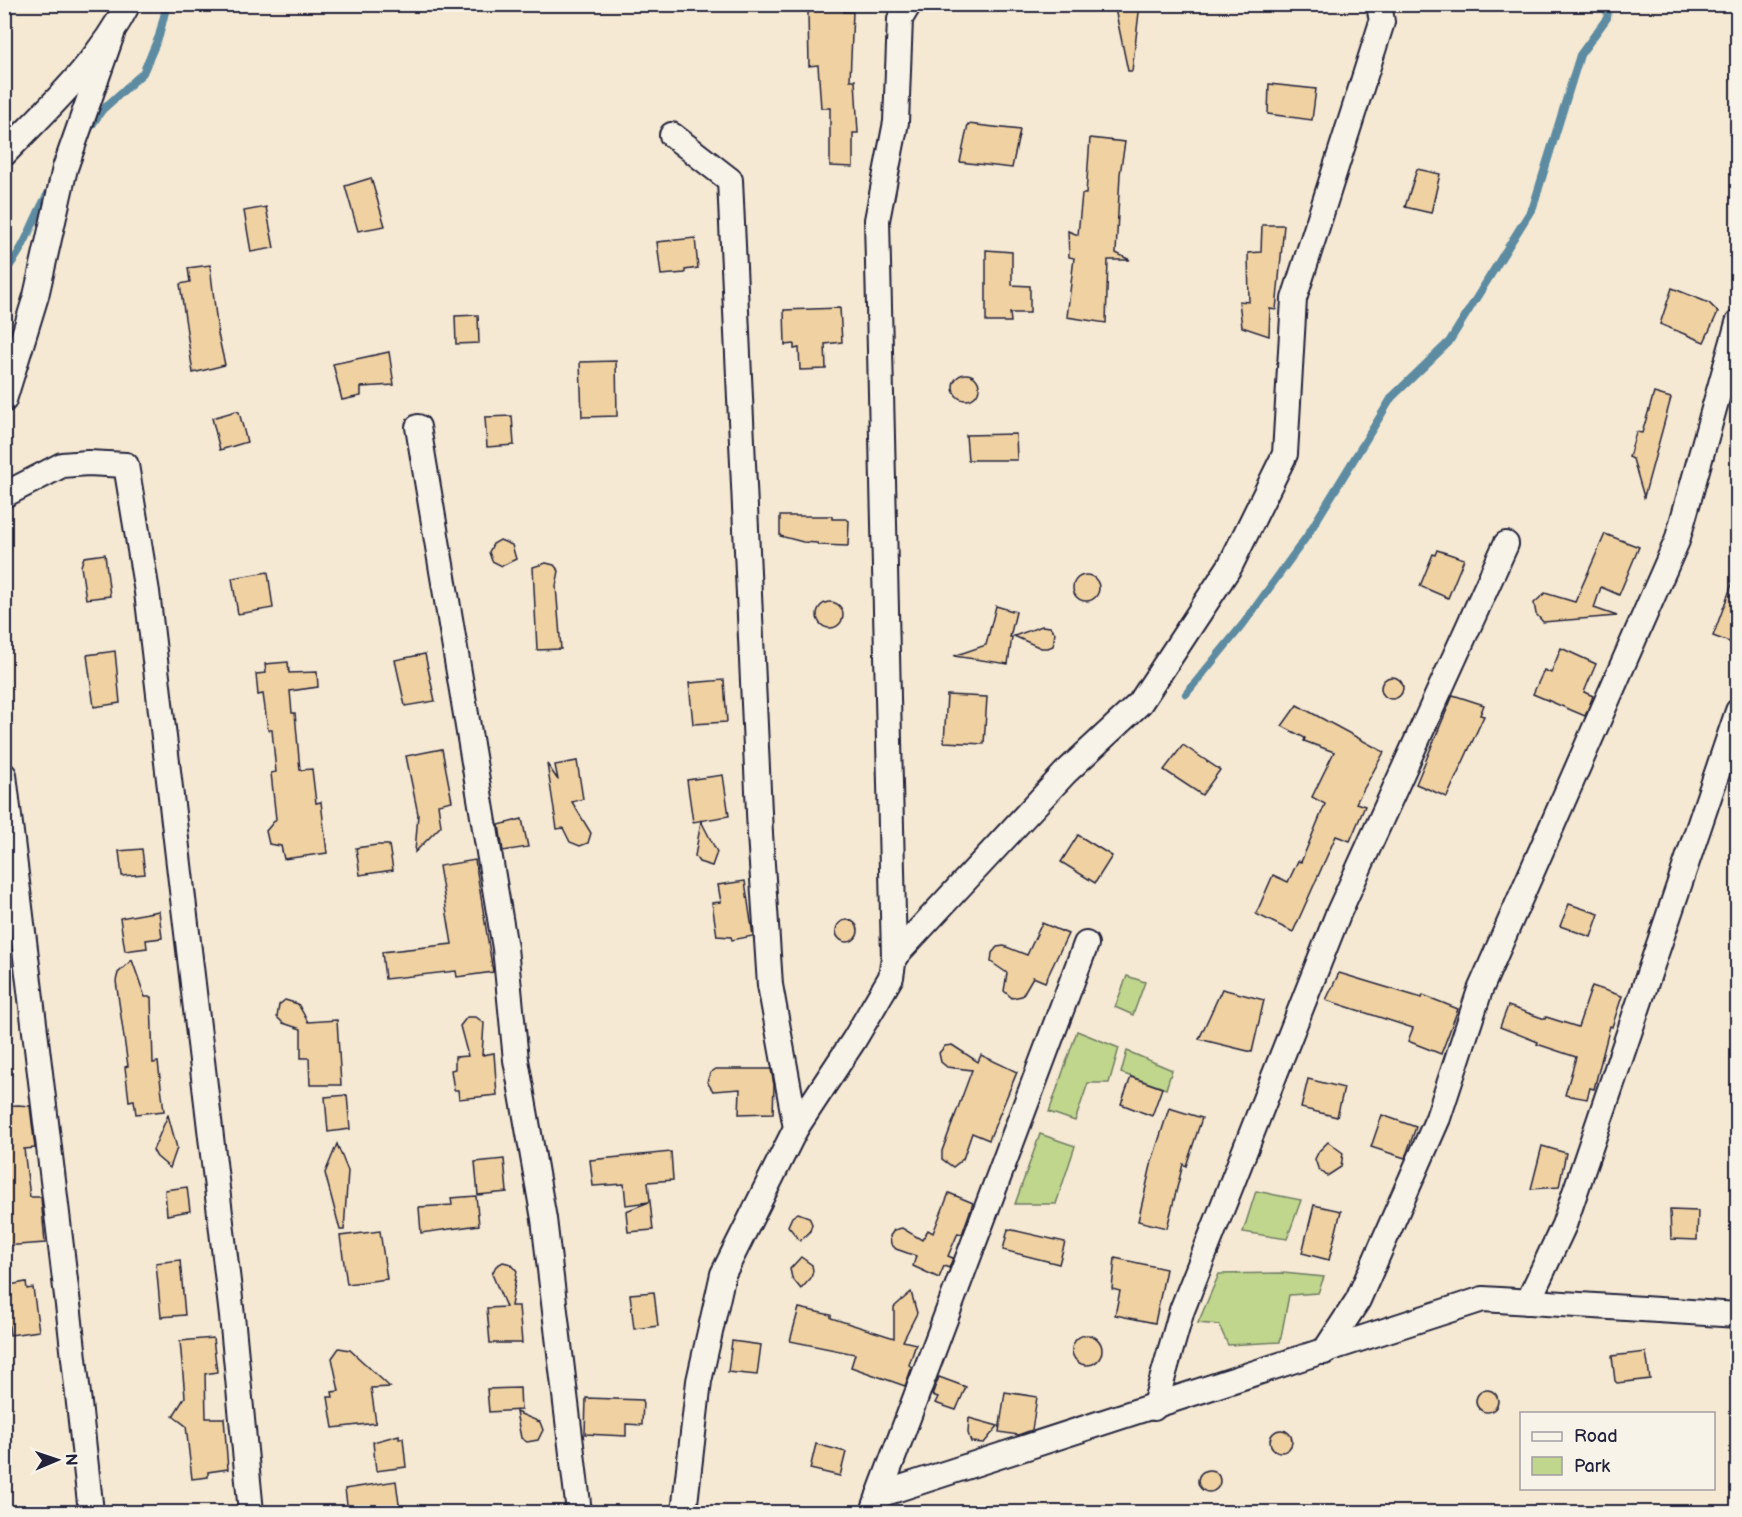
<svg xmlns="http://www.w3.org/2000/svg" width="1742" height="1517" font-family="'Balsamiq Sans',sans-serif">
<rect width="100%" height="100%" fill="#f5e9d3"/>
<filter id="ink" filterUnits="userSpaceOnUse"><feTurbulence type="fractalNoise" baseFrequency=".0167" numOctaves="2"/><feDisplacementMap in="SourceGraphic" scale="12" xChannelSelector="R" yChannelSelector="G"/><feConvolveMatrix kernelMatrix="1 2 1 2 8 2 1 2 1" color-interpolation-filters="sRGB"/></filter>
<g filter="url(#ink)">
<g fill="#bfd68c" stroke="#707c64" stroke-width="1.5">
<polygon points="1127,976 1145,982 1133,1015 1115,1007"/>
<polygon points="1077,1031 1119,1048 1109,1083 1088,1083 1075,1121 1049,1112"/>
<polygon points="1127,1051 1172,1070 1166,1089 1121,1073"/>
<polygon points="1040,1134 1075,1146 1056,1204 1015,1204"/>
<polygon points="1256,1191 1301,1200 1287,1239 1243,1232"/>
<polygon points="1283,1273 1324,1277 1318,1293 1289,1295 1280,1342 1228,1345 1219,1325 1198,1323 1219,1274"/>
</g>
<g fill="none" stroke-linecap="round" stroke-linejoin="round">
<g stroke="#5d8ba1" stroke-width="8">
<polyline points="88,131 102,110 143,73 159,36 167,4"/>
<path d="M 8,268 C 30,240 34,214 52,187"/>
<polyline points="1186,694 1244,623 1307,536 1392,397 1449,342 1533,207 1580,55 1607,18 1609,4"/>
</g>
</g>
<g fill="#efd1a2" stroke="#22223b" stroke-width="1.5">
<polygon points="1114,4 1140,4 1132,71 1128,71"/>
<polygon points="844,5 844,12 853,12 850,80 855,80 858,133 853,133 853,167 830,166 830,108 821,108 818,65 809,66 808,13 816,6"/>
<polygon points="1269,84 1316,89 1312,120 1268,114"/>
<polygon points="968,124 1020,130 1012,168 960,162"/>
<polygon points="1090,138 1125,142 1120,174 1116,253 1130,260 1108,260 1106,323 1067,317 1074,258 1069,257 1068,231 1078,235 1082,194 1086,194"/>
<polygon points="1417,169 1440,174 1431,213 1405,207"/>
<polygon points="371,178 385,226 358,231 345,186"/>
<polygon points="266,207 274,248 251,252 244,211"/>
<polygon points="1262,225 1284,225 1276,310 1270,309 1269,336 1242,327 1239,301 1249,302 1248,253 1261,252"/>
<polygon points="695,238 698,268 685,270 685,273 661,275 657,242"/>
<polygon points="986,250 1012,252 1012,285 1030,286 1030,313 1010,313 1011,322 986,322"/>
<polygon points="210,265 218,334 225,365 193,373 180,284 190,282 188,268"/>
<polygon points="1672,288 1709,303 1718,312 1704,342 1660,324"/>
<polygon points="840,308 842,342 825,344 826,369 800,370 799,348 794,349 794,344 785,345 784,310"/>
<polygon points="478,315 479,343 456,344 455,316"/>
<polygon points="389,352 394,385 361,387 361,396 342,400 333,364"/>
<polygon points="616,361 617,416 582,417 580,362"/>
<circle cx="966" cy="387" r="13"/>
<polygon points="1654,393 1671,398 1644,497 1633,459 1629,457 1636,432 1642,433"/>
<polygon points="236,411 239,412 247,442 220,450 212,418"/>
<polygon points="512,416 514,445 487,447 485,417"/>
<polygon points="1016,434 1017,460 968,460 966,435"/>
<polygon points="780,516 832,516 832,519 846,519 849,521 848,546 818,545 817,543 803,542 780,536"/>
<polygon points="1605,534 1639,547 1619,595 1601,587 1594,608 1617,616 1543,622 1536,614 1534,603 1545,593 1575,602"/>
<polygon points="500,540 512,545 516,559 502,566 492,561 489,552 493,544"/>
<polygon points="1437,550 1464,559 1448,598 1420,586 1433,554 1435,555"/>
<polygon points="105,554 110,596 86,599 81,566 84,557"/>
<polygon points="546,563 554,565 559,571 556,586 561,649 537,650 533,567"/>
<polygon points="268,572 273,608 238,614 232,578"/>
<circle cx="1086" cy="588" r="13"/>
<polygon points="1735,576 1737,576 1737,645 1713,636"/>
<circle cx="830" cy="615" r="13"/>
<polygon points="996,606 1016,612 1010,637 1012,637 1008,664 954,656 986,645"/>
<polygon points="1042,626 1050,627 1055,633 1053,646 1048,648 1041,648 1014,636"/>
<polygon points="1561,648 1596,664 1584,692 1593,696 1585,716 1533,694 1544,670 1551,673"/>
<polygon points="115,651 120,703 94,707 87,655"/>
<polygon points="425,654 435,701 405,706 395,660"/>
<polygon points="288,662 289,673 317,672 318,687 290,691 292,713 295,713 300,770 312,769 316,803 321,802 327,853 284,859 281,846 269,844 266,831 276,819 271,773 276,772 272,730 268,730 263,694 258,695 256,674 266,673 265,664"/>
<circle cx="1392" cy="688" r="11"/>
<polygon points="724,680 727,722 693,724 689,683"/>
<polygon points="947,695 987,697 984,744 944,742"/>
<polygon points="1453,695 1484,705 1480,715 1484,716 1447,797 1416,784"/>
<polygon points="1297,705 1384,752 1356,803 1365,806 1350,841 1336,836 1293,932 1256,914 1273,875 1288,882 1298,861 1301,862 1325,804 1312,797 1334,752 1304,741 1305,738 1282,726"/>
<polygon points="1183,745 1220,770 1202,795 1164,770"/>
<polygon points="442,749 452,801 438,804 441,826 415,852 418,814 406,756"/>
<polygon points="577,761 583,799 572,802 591,833 588,843 580,846 570,842 563,828 557,829 547,764 558,780 555,765"/>
<polygon points="723,775 729,816 693,822 687,780"/>
<polygon points="522,819 528,847 503,851 499,825"/>
<polygon points="701,821 717,852 712,866 699,862 695,856"/>
<polygon points="1078,835 1112,856 1095,883 1061,862"/>
<polygon points="377,845 389,845 393,870 360,875 356,848"/>
<polygon points="142,849 145,874 122,876 119,851"/>
<polygon points="475,860 493,972 457,977 456,971 385,979 382,952 452,944 439,866"/>
<polygon points="745,881 753,936 732,940 731,937 717,936 712,903 721,902 718,885"/>
<polygon points="1569,904 1599,914 1591,937 1560,926"/>
<polygon points="159,911 162,938 146,940 147,948 125,951 120,918"/>
<circle cx="847" cy="931" r="11"/>
<polygon points="1042,923 1068,934 1045,982 1033,977 1022,996 1012,998 1004,991 1007,973 991,962 992,953 997,947 1004,946 1027,955"/>
<polygon points="132,960 145,997 151,997 153,1063 158,1062 164,1111 136,1114 134,1100 129,1101 125,1067 128,1066 116,981 118,973"/>
<polygon points="1339,973 1422,998 1423,995 1458,1009 1441,1054 1408,1041 1413,1028 1326,1000"/>
<polygon points="1592,986 1622,996 1612,1027 1610,1026 1594,1089 1590,1088 1587,1099 1565,1095 1576,1057 1537,1044 1538,1042 1500,1027 1508,1006 1545,1019 1546,1017 1578,1027"/>
<polygon points="1222,989 1264,1000 1252,1052 1199,1039"/>
<polygon points="285,1000 298,1004 308,1022 337,1020 341,1085 310,1085 309,1058 301,1058 301,1029 283,1023 277,1017 279,1005"/>
<polygon points="467,1017 476,1017 484,1023 482,1055 494,1053 497,1095 459,1099 458,1090 454,1090 451,1070 455,1069 455,1057 468,1056 460,1026"/>
<polygon points="952,1045 978,1062 981,1055 1017,1072 989,1140 972,1133 963,1159 953,1167 942,1159 942,1151 972,1070 947,1067 941,1062 939,1053 945,1046"/>
<polygon points="716,1069 771,1069 774,1085 773,1113 739,1114 740,1089 713,1091 707,1082 710,1073"/>
<polygon points="1131,1077 1162,1088 1152,1116 1121,1104"/>
<polygon points="1308,1079 1344,1088 1337,1117 1301,1108"/>
<polygon points="347,1095 350,1129 328,1132 325,1097"/>
<polygon points="18,1105 30,1106 35,1148 24,1149 30,1197 41,1197 45,1243 4,1246 4,1106"/>
<polygon points="1169,1108 1202,1118 1186,1166 1183,1164 1167,1228 1138,1221 1152,1161"/>
<polygon points="168,1115 177,1148 170,1168 157,1157 153,1150"/>
<polygon points="1382,1115 1416,1127 1405,1158 1371,1147"/>
<polygon points="1328,1142 1343,1153 1341,1167 1327,1176 1318,1168 1315,1159 1319,1151"/>
<polygon points="337,1144 348,1171 344,1230 340,1230 325,1173"/>
<polygon points="1542,1146 1566,1153 1559,1187 1531,1189"/>
<polygon points="671,1152 673,1180 648,1182 653,1230 628,1232 626,1211 649,1202 626,1205 624,1184 593,1186 590,1160"/>
<polygon points="504,1159 507,1192 478,1195 475,1162"/>
<polygon points="187,1187 190,1211 167,1215 165,1190"/>
<polygon points="949,1193 973,1203 962,1234 958,1233 948,1256 953,1258 949,1268 944,1266 939,1278 913,1266 916,1256 896,1249 891,1244 890,1236 894,1230 902,1228 922,1240 928,1230 933,1233"/>
<polygon points="476,1196 479,1225 421,1233 419,1207 452,1205 451,1198"/>
<polygon points="1314,1205 1341,1211 1329,1260 1302,1253"/>
<polygon points="1670,1210 1698,1211 1697,1240 1671,1239"/>
<polygon points="798,1213 809,1217 812,1224 810,1231 800,1241 788,1226 792,1217"/>
<polygon points="1008,1229 1065,1242 1059,1264 1003,1250"/>
<polygon points="380,1231 387,1279 347,1284 340,1236"/>
<polygon points="801,1257 812,1265 813,1271 811,1278 801,1289 792,1278 790,1269"/>
<polygon points="1115,1258 1166,1269 1155,1323 1115,1315 1120,1291 1112,1289"/>
<polygon points="180,1260 185,1315 161,1317 156,1263"/>
<polygon points="503,1262 511,1264 517,1271 511,1306 519,1306 522,1343 490,1343 487,1308 506,1307 492,1274 496,1266"/>
<polygon points="26,1282 27,1289 33,1288 39,1331 10,1335 4,1286"/>
<polygon points="654,1292 658,1326 634,1329 630,1294"/>
<polygon points="911,1292 917,1313 903,1341 916,1344 909,1365 912,1367 905,1386 851,1367 855,1354 790,1341 799,1308 831,1315 831,1318 894,1338 894,1307"/>
<circle cx="1087" cy="1350" r="15"/>
<polygon points="213,1338 217,1372 205,1374 206,1418 224,1418 228,1469 208,1472 208,1477 192,1479 186,1426 173,1416 185,1397 180,1341"/>
<polygon points="732,1341 761,1345 757,1375 728,1372"/>
<polygon points="339,1348 350,1350 390,1387 371,1388 376,1423 333,1428 328,1397 333,1397 332,1392 339,1391 332,1358"/>
<polygon points="1646,1352 1650,1379 1617,1383 1615,1381 1612,1356"/>
<polygon points="939,1377 966,1387 956,1410 935,1403 938,1397 932,1395"/>
<polygon points="520,1388 521,1410 489,1412 487,1389"/>
<circle cx="1487" cy="1401" r="11"/>
<polygon points="1005,1392 1037,1397 1032,1430 1018,1435 999,1432"/>
<polygon points="586,1398 643,1400 642,1425 626,1424 626,1436 585,1434"/>
<polygon points="516,1412 540,1422 543,1430 538,1440 527,1442 521,1438"/>
<polygon points="969,1418 998,1426 984,1443 971,1442 968,1433"/>
<circle cx="1281" cy="1441" r="11"/>
<polygon points="399,1435 399,1439 403,1438 406,1467 376,1471 373,1442"/>
<polygon points="816,1444 846,1452 840,1476 810,1469"/>
<circle cx="1209" cy="1481" r="11"/>
<polygon points="396,1481 400,1512 348,1512 345,1489"/>
</g>
<g fill="none" stroke-linecap="round" stroke-linejoin="round">
<defs>
<g id="minor">
<polyline points="672,135 730,180 760,834 770,985 796,1128 723,1274 699,1381 684,1512"/>
<path d="M 4,154 C 49,107 98,63 128,4"/>
<polyline points="4,400 36,296 65,168 112,34"/>
<polyline points="418,427 505,948 516,1060 544,1219 579,1512"/>
<polyline points="4,495 62,465 88,463 126,465 147,592 232,1316 251,1512"/>
<polyline points="4,775 69,1313 91,1512"/>
<polyline points="894,957 1065,773 1140,703 1230,566 1285,454 1294,299 1382,22 1379,4"/>
<polyline points="796,1128 854,1040 891,977 894,957 877,220 896,122 900,19 909,4"/>
<polyline points="1528,1302 1564,1225 1738,711"/>
<polyline points="1324,1352 1358,1300 1438,1118 1480,990 1677,541 1738,323"/>
<polyline points="1154,1408 1182,1310 1338,914 1506,544"/>
<polyline points="879,1495 1086,944"/>
<polyline points="873,1512 879,1495 1483,1299 1738,1315"/>
</g>
</defs>
<use href="#minor" stroke="#22223b" stroke-width="28"/>
<use href="#minor" stroke="#f7f3e8" stroke-width="24"/>
</g>
</g>
<rect width="1742" height="1517" fill="none" stroke="#f7f3e8" stroke-width="24"/>
<rect x="12" y="12" width="1718" height="1493" fill="none" stroke="#22223b" stroke-width="2" filter="url(#ink)"/>
<rect x="1520" y="1412" width="195" height="78" fill="#f7f3e8" stroke="#a29fa3" stroke-width="1.5"/>
<rect x="1532" y="1432" width="30" height="9" fill="#f7f3e8" stroke="#a29fa3" stroke-width="1.5"/>
<text x="1574" y="1442" font-size="18" fill="#22223b">Road</text>
<rect x="1532" y="1457" width="30" height="18" fill="#bfd68c" stroke="#a29fa3" stroke-width="1.5"/>
<text x="1574" y="1472" font-size="18" fill="#22223b">Park</text>
<g transform="translate(57 1460) rotate(88)" stroke="#f7f3e8" stroke-width="4.5" paint-order="stroke">
<path d="M0-4.5L10 22L0 15L-10 22Z" fill="#22223b"/>
<text y="-9" font-size="16" font-weight="bold" text-anchor="middle" fill="#22223b">N</text>
</g>
</svg>
